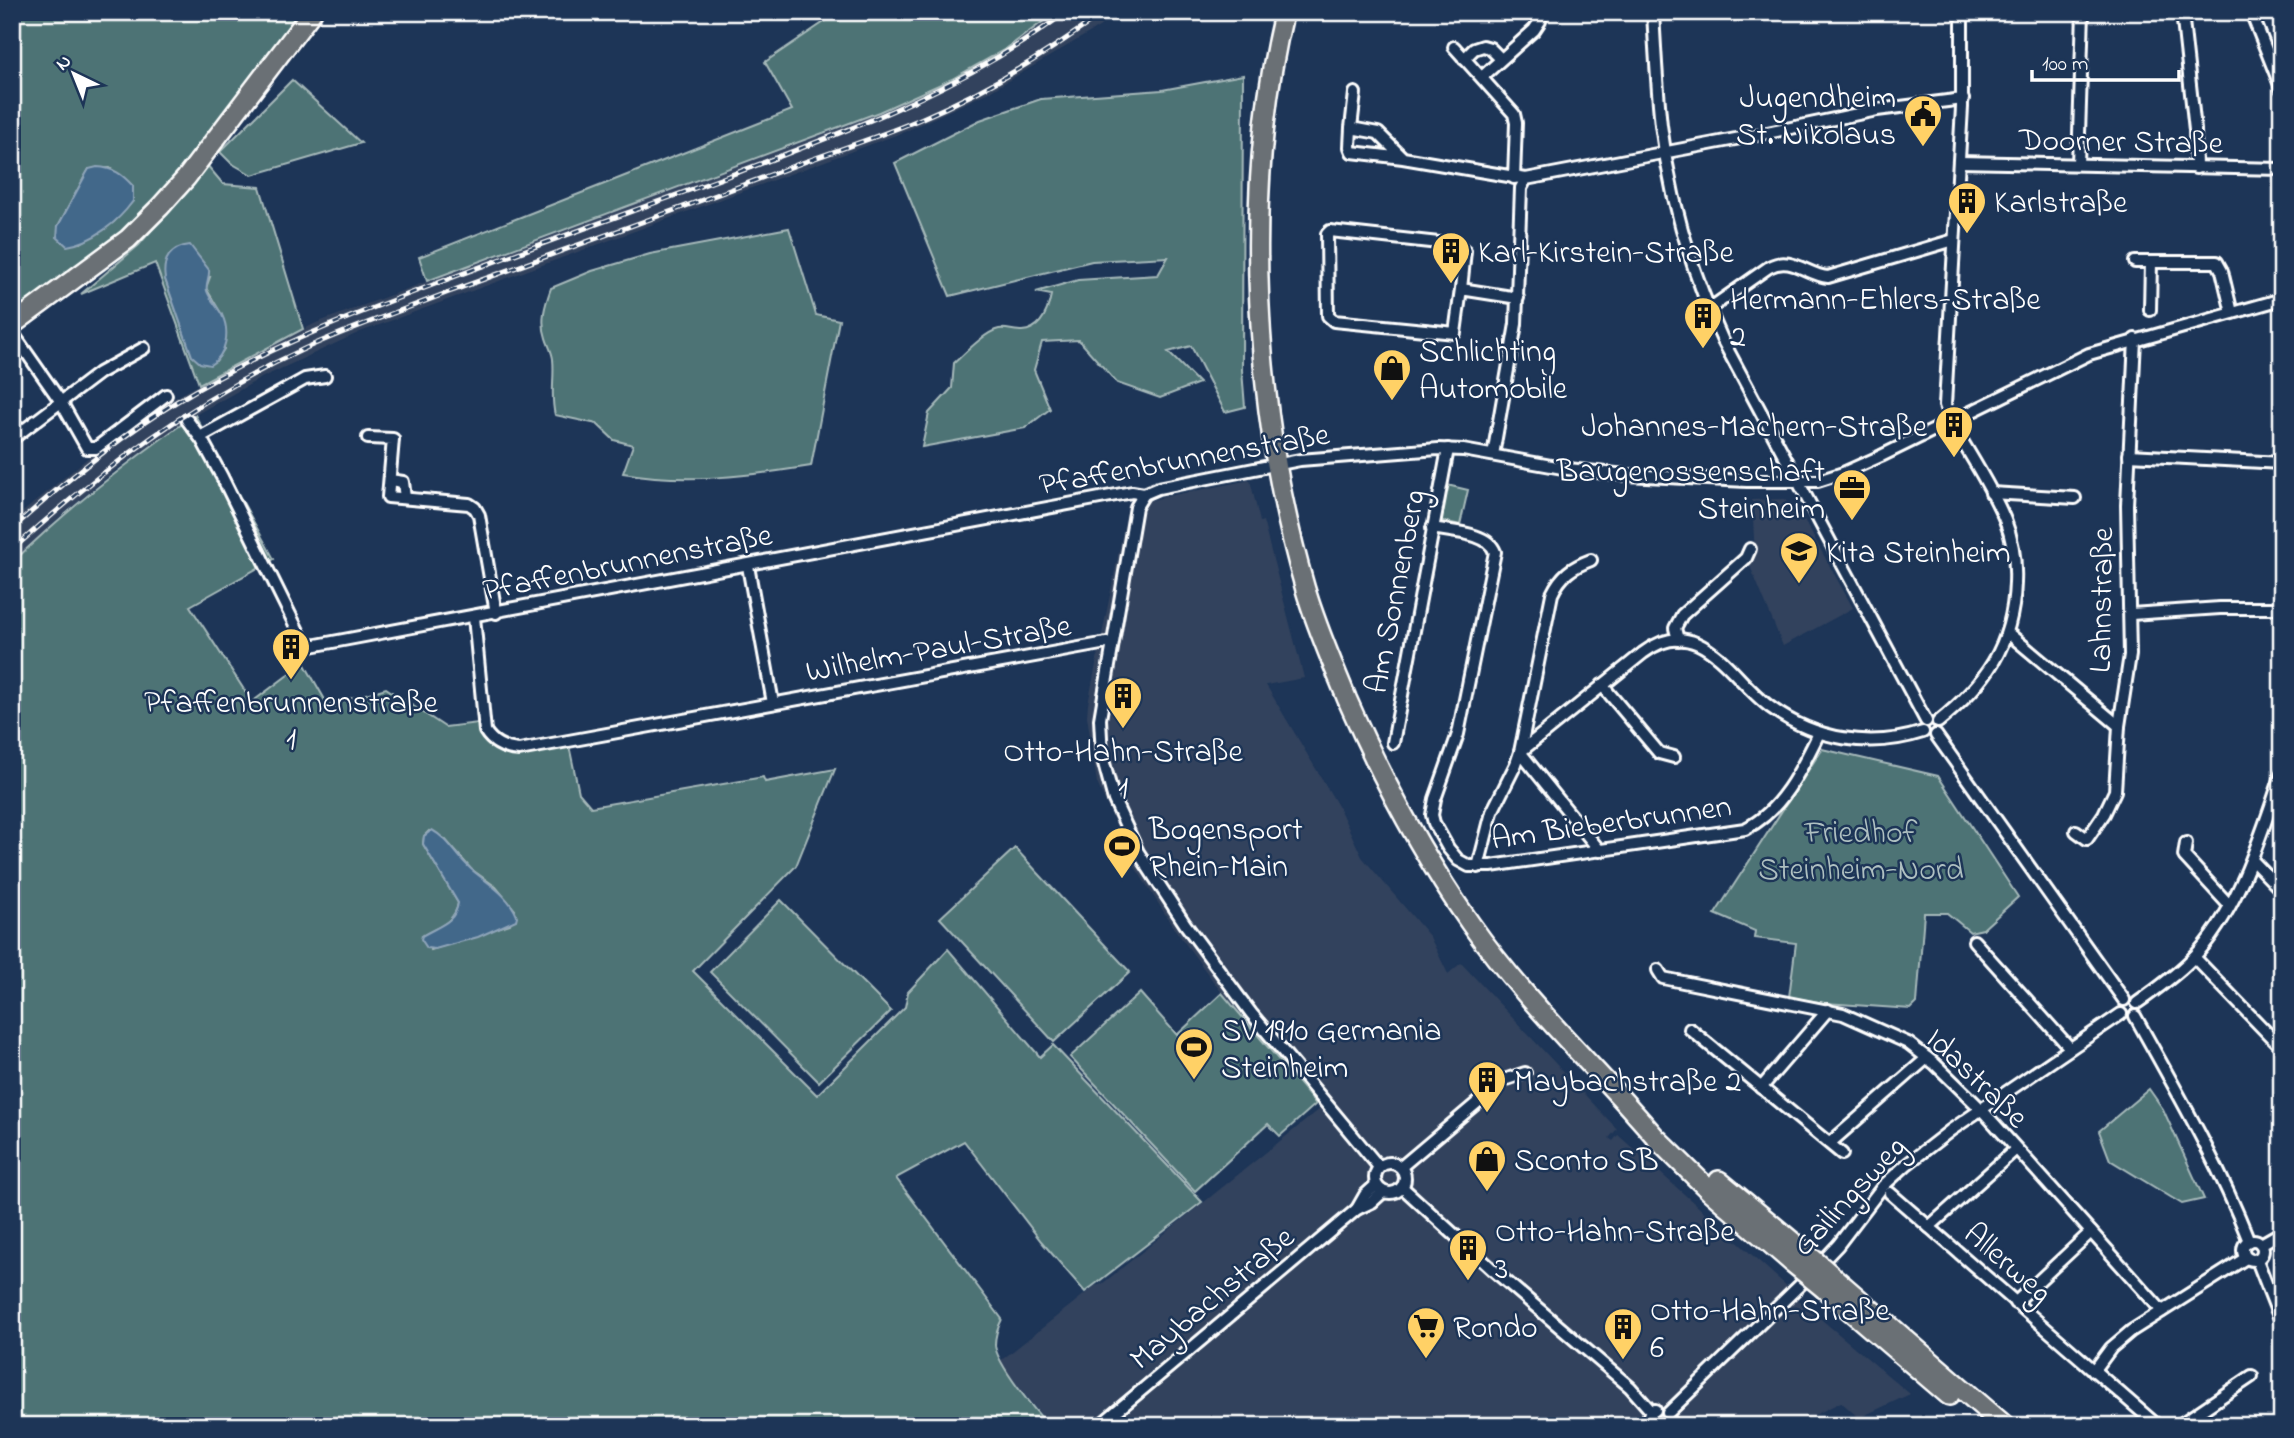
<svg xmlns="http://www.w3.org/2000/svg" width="2294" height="1438" font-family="'Indie Flower',sans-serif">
<rect width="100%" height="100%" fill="#1d3557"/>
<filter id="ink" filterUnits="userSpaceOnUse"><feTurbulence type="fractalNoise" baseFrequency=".0143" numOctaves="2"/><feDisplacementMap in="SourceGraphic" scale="14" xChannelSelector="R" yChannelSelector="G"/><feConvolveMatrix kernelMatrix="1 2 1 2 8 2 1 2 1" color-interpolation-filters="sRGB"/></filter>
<g filter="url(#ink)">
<g fill="#32425d">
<polygon points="1056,12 1117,12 1099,27 991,91 904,132 360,332 263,377 195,415 117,469 56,520 12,563 12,522 24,511 90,456 133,425 166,403 248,357 316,323 879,112 952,79 1007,48"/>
<polygon points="1250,480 1260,522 1263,521 1304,678 1266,685 1338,806 1362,857 1430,937 1448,974 1461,963 1617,1129 1609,1138 1613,1141 1618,1135 1799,1297 1797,1299 1910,1394 1859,1418 1841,1402 1793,1426 1700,1426 1686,1421 1682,1426 1050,1426 1010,1376 999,1362 1095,1286 1102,1284 1320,1109 1222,993 1176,931 1135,867 1097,783 1087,716 1088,704 1128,506 1168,496"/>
<polygon points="1784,499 1802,516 1853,608 1783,646 1748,561 1755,557 1752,500"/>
</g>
<g fill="#4e7375" stroke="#a6b9ba" stroke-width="2" fill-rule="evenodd">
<path d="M 12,12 L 302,12 L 155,201 L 122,232 L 12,313 L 12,131 L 20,117 L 20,110 L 12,98 ZM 110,168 L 133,186 L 133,201 L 114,222 L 81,243 L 58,226 L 89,169 Z"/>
<polygon points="839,12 1056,12 1007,48 952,79 879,112 427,281 419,257 792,110 765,62"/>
<path d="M 1243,75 L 1242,370 L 1245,407 L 1225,412 L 1191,346 L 1168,352 L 1199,383 L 1160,398 L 1117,383 L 1079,340 L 1042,342 L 1034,370 L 1050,409 L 1025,428 L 922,447 L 929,413 L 952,388 L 954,363 C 965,353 985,332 999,329 C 1006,328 1015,331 1022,331 C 1041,330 1048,311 1051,295 L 1036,292 L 1078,280 L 1158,275 L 1168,257 L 1092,261 L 950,296 L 895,163 L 980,120 L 1041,99 L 1162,90 Z"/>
<polygon points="292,80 361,143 252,175 231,163 220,152"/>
<path d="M 207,165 L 223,184 L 260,187 L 303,329 L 199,384 L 155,263 L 81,294 L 139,245 ZM 210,277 L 206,288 L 222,315 L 224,349 L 216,361 L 192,356 L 165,279 Z"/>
<path d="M 789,228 L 816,315 L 839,320 L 811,466 C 748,476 687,484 623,473 L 633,445 L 614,440 L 597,424 L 555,415 C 550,396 555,378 553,359 C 552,351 548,345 546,338 C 540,320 545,305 551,288 L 592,271 L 650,254 Z"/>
<path d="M 195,415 L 274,559 L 190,606 L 252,702 L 304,663 L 328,705 L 386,688 L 445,727 L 478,723 L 483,737 L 498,748 L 567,736 L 579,793 L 591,807 L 763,777 L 765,782 L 835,769 L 796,866 L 693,971 L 817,1095 L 905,1007 L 908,992 L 948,949 L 1040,1057 L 1053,1045 L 1202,1202 L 1085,1292 L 1041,1241 L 964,1141 L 896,1178 L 1002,1319 C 998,1327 995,1336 995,1345 C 996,1363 1036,1413 1050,1426 L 12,1426 L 12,563 C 69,507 130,460 195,415 ZM 429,831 L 445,839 L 471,869 L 496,887 L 515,910 L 510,924 L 431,950 L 422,936 C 438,927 455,923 458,903 L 423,844 L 424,836 Z"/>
<polygon points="1447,485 1468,490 1460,525 1439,520"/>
<polygon points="1822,749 1938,776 2018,897 1983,929 1970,932 1947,913 1924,913 1917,1003 1911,1009 1825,1003 1789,997 1796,943 1754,938 1755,931 1715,914"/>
<polygon points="1015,848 1130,972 1054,1042 940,918"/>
<polygon points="781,900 891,1011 819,1082 710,972"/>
<polygon points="1140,993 1177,1035 1222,993 1316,1104 1280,1136 1268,1124 1195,1191 1070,1057"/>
<polygon points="2149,1089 2163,1109 2204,1199 2182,1204 2110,1160 2099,1131"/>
</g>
<g fill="#42688a" stroke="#8ea4b9" stroke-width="2">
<path d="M 97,167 C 114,168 122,174 133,186 L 133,201 C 118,222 93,242 67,246 L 57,237 L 58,226 L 86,174 L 89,169 Z"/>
<path d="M 190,245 L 209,270 C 210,277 205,284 207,291 C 210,300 218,307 222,315 C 230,331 227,355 210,365 L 200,363 L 192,356 L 165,279 C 162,260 170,247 190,245 Z"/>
<path d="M 432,830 C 449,839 457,857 471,869 C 487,883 509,895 517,916 L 516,920 L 478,937 L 435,949 L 427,948 L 421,939 L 422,936 C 437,926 455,924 458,903 L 423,844 L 424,836 Z"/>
</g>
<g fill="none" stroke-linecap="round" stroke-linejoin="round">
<defs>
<g id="street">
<path d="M 1653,12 C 1655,50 1657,88 1661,125 C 1670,199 1692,273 1723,341 L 1926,721"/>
<polyline points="2182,12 2195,130 2196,168"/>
<polyline points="2251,12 2282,90"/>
<polyline points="1454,47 1514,114 1516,123 1514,178"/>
<polyline points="1464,59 1474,49 1483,46 1490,48 1501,59"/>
<polyline points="1482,77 1534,30 1540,21 1541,12"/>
<polyline points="1351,128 1355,93"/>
<polyline points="1403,158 1352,152 1350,147 1351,128 1378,133 1403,158 1526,179"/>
<polyline points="1959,162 2282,169"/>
<polyline points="2078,164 2083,12"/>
<polyline points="2135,262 2217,262 2222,271 2232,313"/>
<polyline points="1461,289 1465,251 1457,245 1330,231 1327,234 1328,316 1334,321 1455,333 1461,289 1518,298"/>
<path d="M 1709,309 L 1769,267 C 1791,255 1807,275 1828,277 L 1954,240"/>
<polyline points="2150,310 2151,262"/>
<polyline points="12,332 61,402 87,448 96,448 166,395"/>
<polyline points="187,420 202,440 222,477 306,647 1132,492 1144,494 1158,488 1300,460 1438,449 1463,450 1568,469 1626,475 1747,481 1818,481 1843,473 1881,456 2089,354 2282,299"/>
<polyline points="200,437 305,379 325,376"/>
<polyline points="368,438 393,439 388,497 469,504 475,508 479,515 496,613"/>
<polyline points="12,439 99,373 144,348"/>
<polyline points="1493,455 1516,324 1521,188 1526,179 1767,133 1877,110 1963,99"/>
<polyline points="2129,455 2282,463"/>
<polyline points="390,480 403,482 405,498"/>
<polyline points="1991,493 2075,498"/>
<polyline points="1144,494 1136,507 1100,719 1102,756 1114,800 1138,852 1185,924 1251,1013 1379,1167"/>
<path d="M 1432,528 C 1451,532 1488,532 1495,552 L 1458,734 L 1435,799 L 1432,815 L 1434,823 L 1448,848 L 1458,860 L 1469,866 L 1491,866 L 1745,829 C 1782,811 1802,768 1819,733"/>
<polyline points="748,566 773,703"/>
<polyline points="2131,614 2220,608 2282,608"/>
<path d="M 474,617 L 485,731 C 493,744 505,749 519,750 L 1112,642"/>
<polyline points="2008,633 2119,726"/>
<polyline points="1678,640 1675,628 1682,615 1746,558 1750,549"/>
<polyline points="1602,685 1659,753 1674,757"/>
<path d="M 1938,722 C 1985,684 2013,646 2015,583 C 2016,562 2013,540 2005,520 C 1991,486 1969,454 1951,422 L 1945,405 L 1962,107 L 1962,12"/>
<polyline points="1936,735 2124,1000"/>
<polyline points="1393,743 1448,449"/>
<path d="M 1520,752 L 1643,653 C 1700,610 1731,679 1770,707 C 1815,740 1871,749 1923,732"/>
<polyline points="1520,752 1600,851"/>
<polyline points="2076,831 2087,839 2104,814 2115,791 2119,726 2130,655 2127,505 2135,339"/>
<polyline points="2186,843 2184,856 2229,905"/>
<polyline points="2252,860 2282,891"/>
<path d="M 1478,867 L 1492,812 L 1516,764 L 1520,752 L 1552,594 C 1561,575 1572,567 1591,560"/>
<polyline points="1974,941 2070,1048"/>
<polyline points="2194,957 2277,1043 2282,1039"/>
<polyline points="1658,970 1663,978 1843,1014 1908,1043 1935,1064 1981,1109 2162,1311"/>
<path d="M 2137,1003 C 2157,989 2176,975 2192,959 C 2239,911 2260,836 2282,774"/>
<path d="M 2135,1016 C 2176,1090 2218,1162 2249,1241"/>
<polyline points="1690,1029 1842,1154"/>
<polyline points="1761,1088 1828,1010"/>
<polyline points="1830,1143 1927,1058"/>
<circle cx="1390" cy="1178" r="15"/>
<polyline points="1401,1167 1504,1080 1525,1073"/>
<polyline points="1402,1187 1493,1270 1630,1387 1652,1412"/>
<polyline points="1890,1193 2158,1426"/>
<polyline points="1357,1209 1365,1195 1376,1185"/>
<polyline points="1929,1227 2016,1149"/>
<circle cx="2253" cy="1250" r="10"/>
<polyline points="2261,1244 2282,1232"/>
<polyline points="2257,1260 2282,1324"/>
<polyline points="2015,1303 2091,1232"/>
<polyline points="2094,1371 2111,1348 2131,1331 2246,1258"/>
<polyline points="1668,1413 1803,1282 1838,1245 1883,1186 1906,1165 1951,1130 2121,1014"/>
<polyline points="1099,1426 1357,1209 1372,1202 1383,1192"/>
<polyline points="1649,1426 1649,1415 1655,1410"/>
<polyline points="2178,1426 2252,1376"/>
</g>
<polyline id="secondary" points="1670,1425 1672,1426"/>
<g id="primary">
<path d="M 1284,12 C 1241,191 1254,412 1305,588 C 1316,626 1332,662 1347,699 C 1381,777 1421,853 1470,923 C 1525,1002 1596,1067 1658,1140"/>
<polyline points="12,325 128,239 160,207 186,178 312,12"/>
</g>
<g id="highway">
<polyline points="1658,1140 1709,1190 1792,1262"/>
<polyline points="1719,1181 1802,1250"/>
<polyline points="1833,1277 2005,1426"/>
<polyline points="1825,1289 1949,1395"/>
</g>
</defs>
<use href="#street" stroke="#fff" stroke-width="16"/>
<use href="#secondary" stroke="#fff" stroke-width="21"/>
<use href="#primary" stroke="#fff" stroke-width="23"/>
<use href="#highway" stroke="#fff" stroke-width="24"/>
<use href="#street" stroke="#1d3557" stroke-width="10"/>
<use href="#secondary" stroke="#1d3557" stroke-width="16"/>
<use href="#primary" stroke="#6b7074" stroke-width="18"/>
<use href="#highway" stroke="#6b7074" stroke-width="19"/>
<defs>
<g id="rail">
<path d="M 12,529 C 63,483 117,438 176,402 C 256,353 342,319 430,286 C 531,247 634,211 736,173 C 852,129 966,87 1066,12"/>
<path d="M 12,550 C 101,470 196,398 306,348 C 352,327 401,311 449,292 C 565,249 681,209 796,165 C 837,150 878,137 918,120 C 984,92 1046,55 1104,12"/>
</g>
</defs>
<use href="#rail" stroke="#fff" stroke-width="5"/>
<use href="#rail" stroke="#1d3557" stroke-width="2.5" stroke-dasharray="8" stroke-linecap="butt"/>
<defs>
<g id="highway-bridge">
<polyline points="1802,1250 1833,1277"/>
<polyline points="1792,1262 1825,1289"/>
</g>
</defs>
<use href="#highway-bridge" stroke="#fff" stroke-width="24" stroke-linecap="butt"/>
<use href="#highway-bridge" stroke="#6b7074" stroke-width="19"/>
</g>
</g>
<defs>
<symbol id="civic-pin" viewBox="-11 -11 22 30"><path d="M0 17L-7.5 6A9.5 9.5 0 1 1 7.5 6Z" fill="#ffd166" stroke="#1d3557"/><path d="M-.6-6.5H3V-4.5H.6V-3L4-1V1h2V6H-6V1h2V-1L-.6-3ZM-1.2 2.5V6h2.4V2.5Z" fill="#111"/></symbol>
<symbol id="building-pin" viewBox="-11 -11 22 30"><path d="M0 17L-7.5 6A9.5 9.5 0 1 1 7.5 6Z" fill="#ffd166" stroke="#1d3557"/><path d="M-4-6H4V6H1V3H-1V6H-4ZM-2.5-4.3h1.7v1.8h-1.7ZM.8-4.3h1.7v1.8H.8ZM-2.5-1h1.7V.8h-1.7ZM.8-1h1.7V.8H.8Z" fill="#111"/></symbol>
<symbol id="shop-pin" viewBox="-11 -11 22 30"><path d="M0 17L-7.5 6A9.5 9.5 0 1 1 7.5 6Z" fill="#ffd166" stroke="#1d3557"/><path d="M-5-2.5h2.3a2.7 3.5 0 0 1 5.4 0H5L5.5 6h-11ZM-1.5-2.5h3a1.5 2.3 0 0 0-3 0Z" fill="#111"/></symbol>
<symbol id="office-pin" viewBox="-11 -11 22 30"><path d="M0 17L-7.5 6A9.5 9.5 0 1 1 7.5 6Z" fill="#ffd166" stroke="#1d3557"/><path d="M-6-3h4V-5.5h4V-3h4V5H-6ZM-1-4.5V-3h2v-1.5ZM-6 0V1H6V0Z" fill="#111"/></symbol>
<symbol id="school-pin" viewBox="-11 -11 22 30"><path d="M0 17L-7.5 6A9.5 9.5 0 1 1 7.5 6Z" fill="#ffd166" stroke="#1d3557"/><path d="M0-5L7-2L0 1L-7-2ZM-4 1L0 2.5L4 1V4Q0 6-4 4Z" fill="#111"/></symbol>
<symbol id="stadium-pin" viewBox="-11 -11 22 30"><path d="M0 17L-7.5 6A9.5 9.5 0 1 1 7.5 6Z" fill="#ffd166" stroke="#1d3557"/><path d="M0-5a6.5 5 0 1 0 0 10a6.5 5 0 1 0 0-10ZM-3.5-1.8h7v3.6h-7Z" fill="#111"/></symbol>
<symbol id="supermarket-pin" viewBox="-11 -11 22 30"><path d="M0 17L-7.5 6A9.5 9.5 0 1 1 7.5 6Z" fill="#ffd166" stroke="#1d3557"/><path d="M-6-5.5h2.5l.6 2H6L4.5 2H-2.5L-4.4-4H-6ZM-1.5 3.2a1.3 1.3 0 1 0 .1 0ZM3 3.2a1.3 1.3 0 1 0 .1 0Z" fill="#111"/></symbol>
</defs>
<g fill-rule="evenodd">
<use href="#civic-pin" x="1901" y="92" width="44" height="60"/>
<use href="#building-pin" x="1945" y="179" width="44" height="60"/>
<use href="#building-pin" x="1429" y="229" width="44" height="60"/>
<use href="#building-pin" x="1681" y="294" width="44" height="60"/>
<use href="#shop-pin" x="1370" y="346" width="44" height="60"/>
<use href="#building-pin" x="1932" y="403" width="44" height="60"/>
<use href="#office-pin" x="1830" y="466" width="44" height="60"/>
<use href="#school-pin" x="1777" y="529" width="44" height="60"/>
<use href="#building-pin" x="269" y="625" width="44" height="60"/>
<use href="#building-pin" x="1101" y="674" width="44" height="60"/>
<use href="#stadium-pin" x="1100" y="824" width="44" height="60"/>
<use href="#stadium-pin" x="1172" y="1025" width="44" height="60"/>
<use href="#building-pin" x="1465" y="1058" width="44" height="60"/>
<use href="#shop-pin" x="1465" y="1137" width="44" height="60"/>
<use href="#building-pin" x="1446" y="1226" width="44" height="60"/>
<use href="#supermarket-pin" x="1404" y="1304" width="44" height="60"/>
<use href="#building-pin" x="1601" y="1305" width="44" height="60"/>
</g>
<g text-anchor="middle" stroke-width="5" stroke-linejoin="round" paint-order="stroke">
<g font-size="32" fill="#fff" stroke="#1d3557" text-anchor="start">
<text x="1896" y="107" text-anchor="end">Jugendheim<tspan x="1896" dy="37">St. Nikolaus</tspan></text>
<text x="1994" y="212">Karlstraße</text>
<text x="1478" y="262">Karl-Kirstein-Straße</text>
<text x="1730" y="309">Hermann-Ehlers-Straße<tspan x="1730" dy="37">2</tspan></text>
<text x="1419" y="361">Schlichting<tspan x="1419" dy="37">Automobile</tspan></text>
<text x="1927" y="436" text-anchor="end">Johannes-Machern-Straße</text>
<text x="1825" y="481" text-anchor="end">Baugenossenschaft<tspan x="1825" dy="37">Steinheim</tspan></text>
<text x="1826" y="562">Kita Steinheim</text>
<text x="291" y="712" text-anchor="middle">Pfaffenbrunnenstraße<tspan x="291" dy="37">1</tspan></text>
<text x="1123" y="761" text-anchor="middle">Otto-Hahn-Straße<tspan x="1123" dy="37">1</tspan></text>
<text x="1149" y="839">Bogensport<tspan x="1149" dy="37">Rhein-Main</tspan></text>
<text x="1221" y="1040">SV 1910 Germania<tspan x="1221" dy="37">Steinheim</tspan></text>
<text x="1514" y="1091">Maybachstraße 2</text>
<text x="1514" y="1170">Sconto SB</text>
<text x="1495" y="1241">Otto-Hahn-Straße<tspan x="1495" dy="37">3</tspan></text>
<text x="1650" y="1320">Otto-Hahn-Straße<tspan x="1650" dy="37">6</tspan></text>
<text x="1453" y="1337">Rondo</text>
</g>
<g font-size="32" fill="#fff" stroke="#1d3557">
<text transform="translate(2121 140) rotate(1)" y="11">Doorner Straße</text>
<text transform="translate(1184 458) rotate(-10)" y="11">Pfaffenbrunnenstraße</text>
<text transform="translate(627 561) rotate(-11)" y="11">Pfaffenbrunnenstraße</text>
<text transform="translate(1394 591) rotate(-79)" y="11">Am Sonnenberg</text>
<text transform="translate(2100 600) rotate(-89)" y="11">Lahnstraße</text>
<text transform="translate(938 647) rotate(-10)" y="11">Wilhelm-Paul-Straße</text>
<text transform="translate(1611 821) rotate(-8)" y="11">Am Bieberbrunnen</text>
<text transform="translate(1978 1077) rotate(44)" y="11">Idastraße</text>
<text transform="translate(1848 1195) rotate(-47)" y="11">Gailingsweg</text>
<text transform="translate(2009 1262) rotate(41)" y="11">Allerweg</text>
<text transform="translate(1211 1297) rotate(-40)" y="11">Maybachstraße</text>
</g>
<g font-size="32" fill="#afc0c1" stroke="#1d3557">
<text x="1861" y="842">Friedhof<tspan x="1861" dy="37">Steinheim-Nord</tspan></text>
</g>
</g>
<rect width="2294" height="1438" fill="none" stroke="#1d3557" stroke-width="42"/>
<rect x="21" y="21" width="2252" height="1396" fill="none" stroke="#fff" stroke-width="2.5" filter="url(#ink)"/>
<g transform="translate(74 74) rotate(317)" stroke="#1d3557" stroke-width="5" paint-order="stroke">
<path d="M0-5L12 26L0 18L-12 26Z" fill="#ffffff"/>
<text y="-10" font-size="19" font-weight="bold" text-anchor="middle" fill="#ffffff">N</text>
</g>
<path d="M2032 70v10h147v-10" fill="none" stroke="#ffffff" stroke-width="3.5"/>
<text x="2042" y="70" font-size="21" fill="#ffffff" stroke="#1d3557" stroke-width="5" paint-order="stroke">100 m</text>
</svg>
